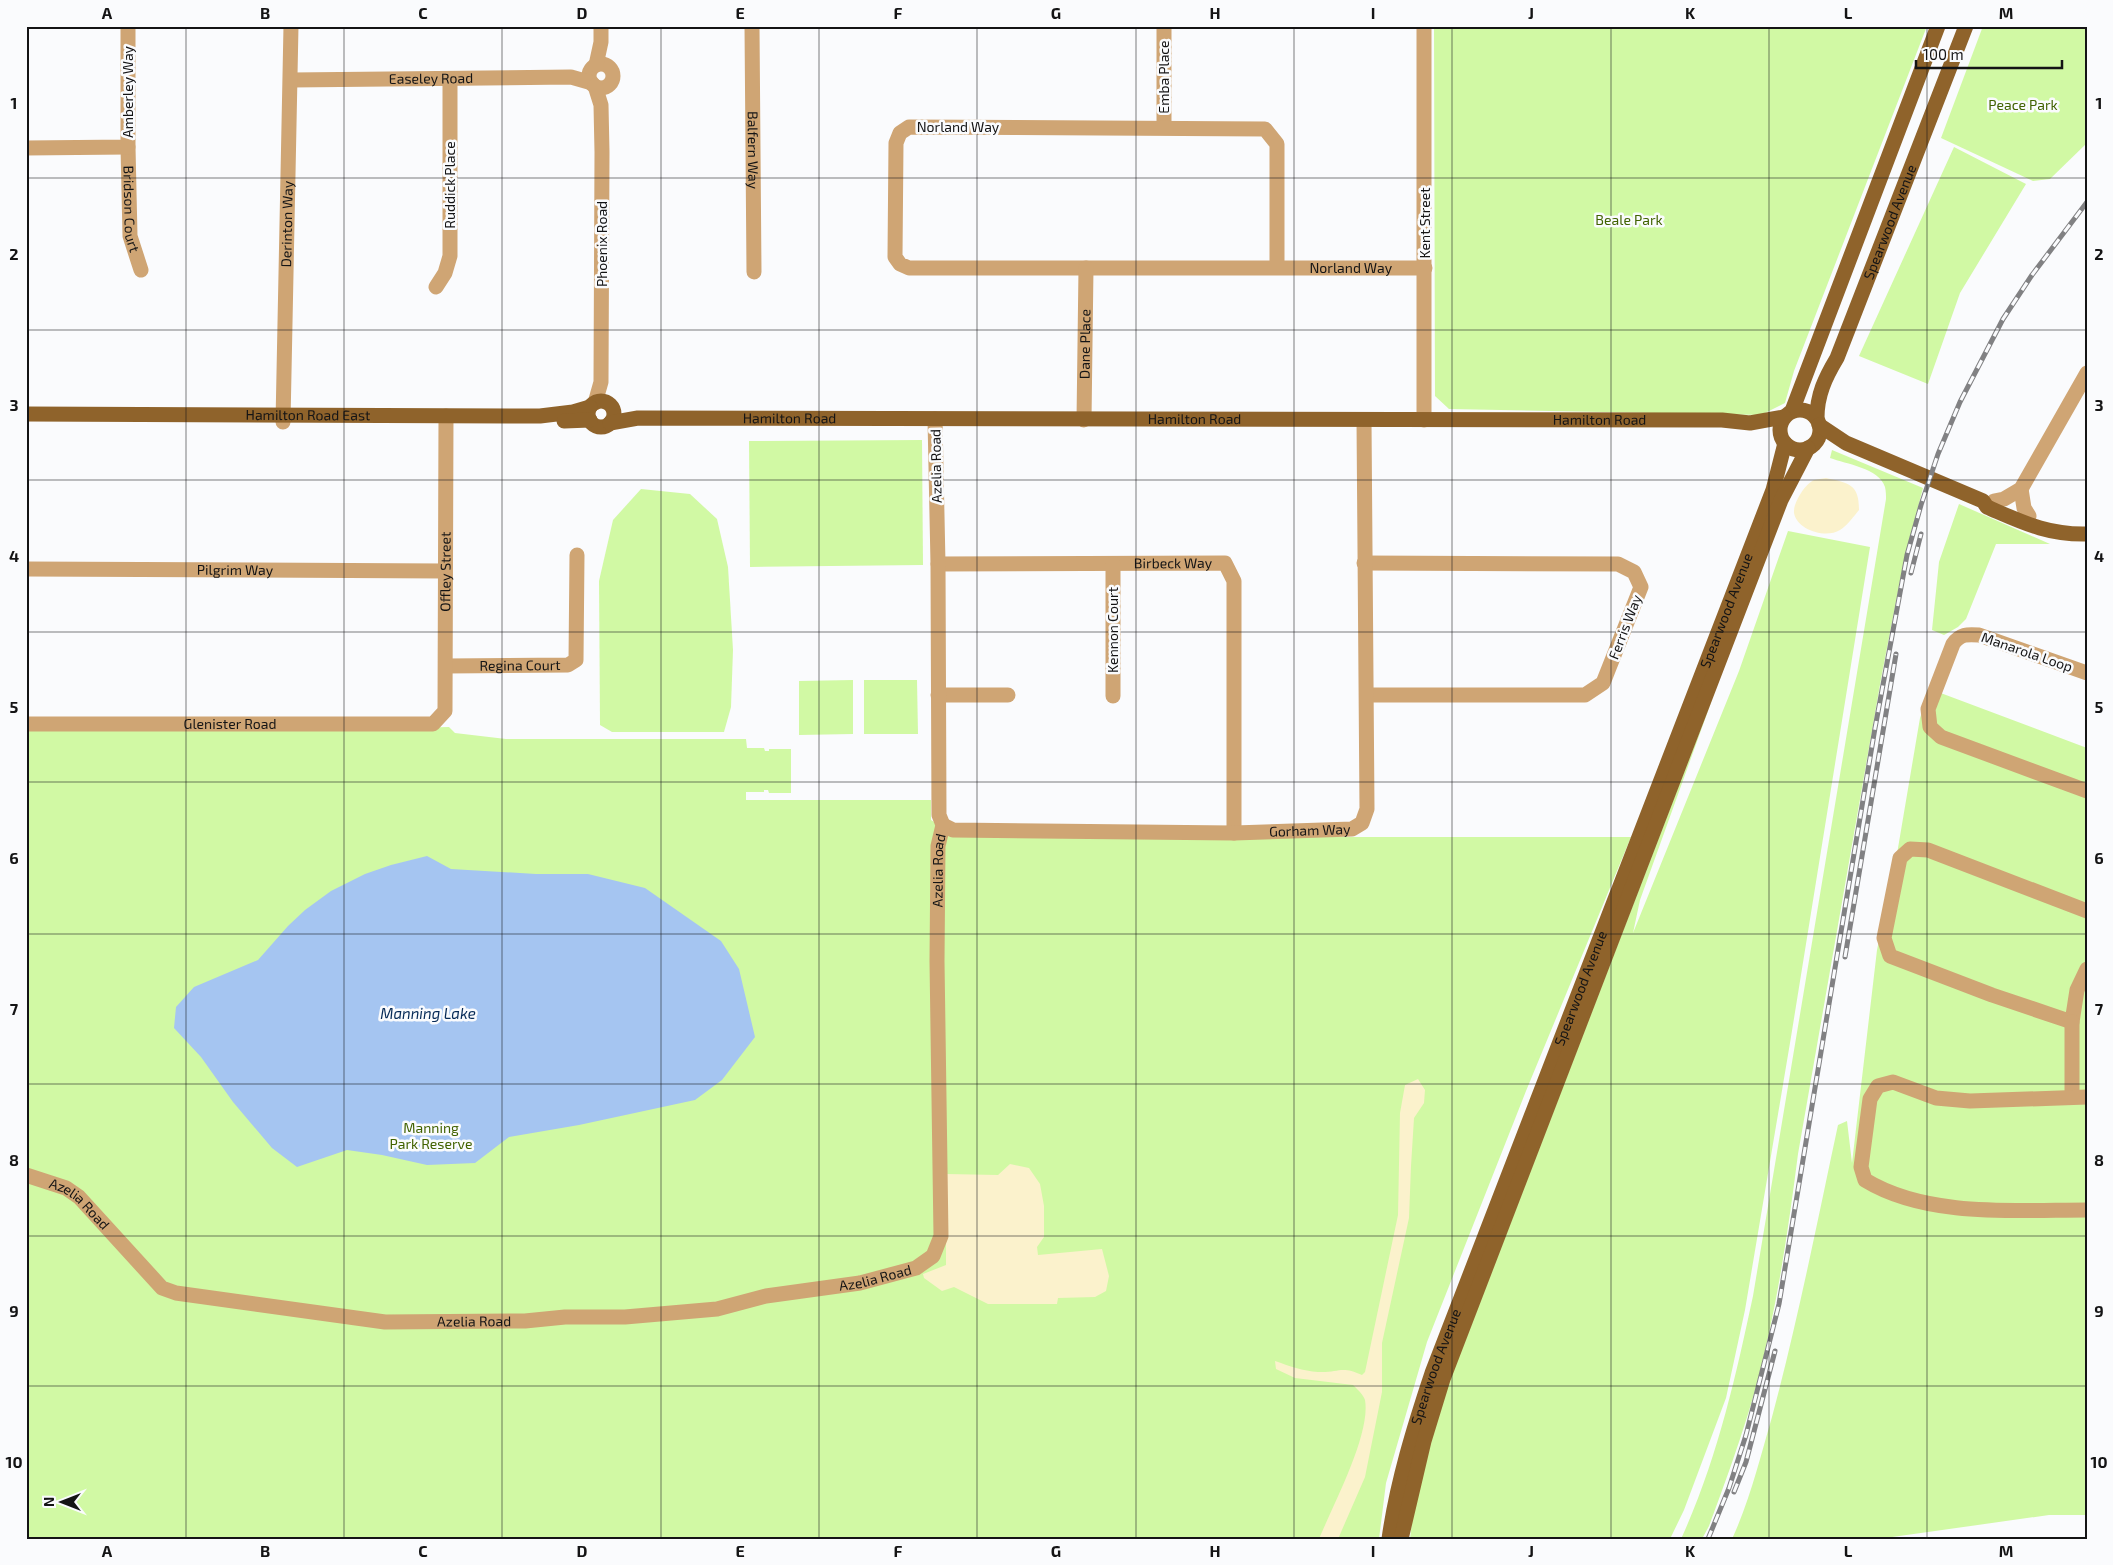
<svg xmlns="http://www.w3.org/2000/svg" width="2113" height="1565" font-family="'Exo 2',sans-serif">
<rect width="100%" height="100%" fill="#fafbfd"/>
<g fill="#d1f9a4">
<polygon points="1434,26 1927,26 1794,371 1785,403 1761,415 1449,409 1435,396"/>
<polygon points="1983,26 2087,26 2087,143 2050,179 2033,181 1941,138"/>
<polygon points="1954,147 2026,184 1960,293 1928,384 1859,356"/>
<polygon points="922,440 923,565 750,567 749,441"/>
<path d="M 1832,450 L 1923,488 L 1904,560 L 1881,679 L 1798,1154 C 1787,1240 1774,1328 1749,1411 C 1737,1450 1723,1488 1709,1526 L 1702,1539 L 1681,1539 C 1717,1460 1735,1380 1753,1296 L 1886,499 C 1886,496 1886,491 1885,487 C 1879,468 1846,464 1830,458 Z"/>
<polygon points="641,489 690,494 717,519 728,567 733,650 731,707 724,732 612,732 600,725 599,581 613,520"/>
<polygon points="1959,504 2050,544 1996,544 1966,619 1958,627 1944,635 1932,630 1939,562"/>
<polygon points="1788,531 1870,547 1791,1037 1745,1310 1726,1398 1684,1510 1670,1539 1410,1539 1414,1501 1445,1393 1713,697 1640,900 1633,933 1739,671"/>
<polygon points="853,680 853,734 799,735 799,681"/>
<polygon points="864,680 917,680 918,734 864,734"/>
<path d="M 1930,689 L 2087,748 L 2087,1515 L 2049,1515 L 1878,1539 L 1732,1539 C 1750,1500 1760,1458 1772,1417 C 1798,1320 1817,1223 1838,1125 L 1847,1121 L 1852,1163 L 1877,950 L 1898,848 L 1920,718 Z"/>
<polygon points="26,727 270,731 449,727 455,733 506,739 746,739 747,748 764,748 765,751 769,751 769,749 791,749 791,793 769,793 768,790 764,790 764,792 746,792 746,800 931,800 931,820 958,837 1631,837 1526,1091 1427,1342 1386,1483 1379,1539 26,1539"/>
</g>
<g fill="#fbf2cc">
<path d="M 1826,478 C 1849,483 1859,484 1859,510 C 1853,517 1848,525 1840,530 C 1826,539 1797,530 1794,513 C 1793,503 1805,484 1814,480 C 1817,479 1822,479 1826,478 Z"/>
<path d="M 1418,1079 L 1425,1090 L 1424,1103 L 1414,1118 L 1411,1166 L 1409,1218 L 1382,1343 L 1382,1392 L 1365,1477 L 1338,1539 L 1319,1539 C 1333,1505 1371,1434 1365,1400 C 1363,1394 1357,1389 1353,1385 L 1295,1378 L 1276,1369 L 1275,1361 C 1289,1366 1303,1371 1318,1372 C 1339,1373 1341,1365 1362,1375 L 1365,1372 L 1398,1215 L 1400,1113 L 1405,1085 Z"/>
<polygon points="1010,1164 1029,1168 1040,1184 1044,1206 1044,1237 1037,1247 1038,1255 1102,1249 1109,1276 1106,1291 1095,1297 1058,1298 1057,1304 988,1304 954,1287 942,1291 924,1278 923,1274 946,1265 946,1174 998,1175"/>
</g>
<polygon fill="#a5c5f1" points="427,856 451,869 536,874 588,874 645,888 721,941 739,969 755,1037 722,1080 695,1100 579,1125 509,1137 475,1163 427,1165 382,1155 347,1150 297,1167 272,1148 233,1102 201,1057 174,1028 176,1007 194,987 258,960 288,926 305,910 331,891 365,874 391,865"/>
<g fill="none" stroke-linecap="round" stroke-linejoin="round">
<g stroke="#cfa574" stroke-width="15">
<path id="s1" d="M 752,26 L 754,272"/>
<circle cx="601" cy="76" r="12"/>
<polyline points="596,65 601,42 601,26"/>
<path id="s2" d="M 291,80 L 571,77 L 592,83"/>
<polyline points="595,86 601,105 602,152 601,382 595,403"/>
<polyline points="1164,127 1164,26"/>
<path id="s3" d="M 128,147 L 130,236 L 141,270"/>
<polyline points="26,148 128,147 128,26"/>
<path id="s4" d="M 1277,268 L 1277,144 L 1265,129 L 909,127 L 900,133 L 896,143 L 895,257 L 900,264 L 909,268 L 1425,268"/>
<polyline points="436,287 445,273 450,256 450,79"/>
<path id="s5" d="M 1084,420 L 1086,268"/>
<polyline points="1424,420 1424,26"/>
<path id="s6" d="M 283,422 L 291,26"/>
<polyline points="2021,489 2024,508 2029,516"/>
<polyline points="1994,501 2004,499 2021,489 2087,373"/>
<polyline points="1364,563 1618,564 1634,572 1641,587 1603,683 1585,695 1367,695"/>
<path id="s7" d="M 938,564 L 1225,563 L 1234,581 L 1234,833"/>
<polyline points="1113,564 1113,696"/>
<path id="s8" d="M 26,569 L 444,571"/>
<path id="s9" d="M 446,666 L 568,665 L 576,660 L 577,555"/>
<path d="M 2087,673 L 1979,635 C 1967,634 1960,634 1953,644 L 1928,709 L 1930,727 L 1941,737 L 2087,791"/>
<polyline points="938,695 1008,695"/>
<path id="s10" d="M 26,724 L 433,724 L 445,711 L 446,416"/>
<path id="s11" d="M 943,825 L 953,830 L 1234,833 L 1352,829 L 1362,823 L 1367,809 L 1364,420"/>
<polyline points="2087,911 1928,850 1910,849 1900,858 1884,938 1890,956 1992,995 2072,1022 2077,990 2087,969"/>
<polyline points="2072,1022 2072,1097"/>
<path d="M 2087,1097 L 1970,1101 L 1936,1098 L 1893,1082 L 1878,1086 L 1870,1099 L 1861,1167 L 1865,1180 C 1927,1218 2017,1210 2087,1210"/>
<path id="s12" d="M 26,1175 L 66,1188 L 79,1197 L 162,1288 L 176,1293 L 385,1322 L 525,1321 L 565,1317 L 625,1317 L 717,1309 L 766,1296 L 860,1283 L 916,1268 L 933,1256 L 941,1236 L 937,961 L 938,846 L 943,825 L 939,815 L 938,564 L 935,419"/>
</g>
<g stroke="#8f632b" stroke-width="15">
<circle cx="601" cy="414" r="13"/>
<circle cx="1800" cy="430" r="20"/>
<polyline points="1792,411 1938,26"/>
<path id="s13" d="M 26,414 L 540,416 L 573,412 L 590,407"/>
<path id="s14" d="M 1817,418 C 1817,395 1825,378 1837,358 L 1966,26"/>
<polyline points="564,421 590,420"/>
<path id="s15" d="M 610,423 L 638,418 L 1722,420 L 1750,423 L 1784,417"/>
<path d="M 1819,425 L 1846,443 L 1983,501 L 1987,507 C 2022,522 2047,535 2087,534"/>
<path id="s16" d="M 1389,1539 C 1397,1482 1414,1427 1432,1373 L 1773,490 L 1785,443"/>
<polyline points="1401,1539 1424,1441 1443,1379 1781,500 1808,448"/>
</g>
<defs>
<g id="rail">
<polyline points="1911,573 1921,534"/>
<polyline points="1845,957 1896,654"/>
<polyline points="1734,1492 1746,1462 1775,1351"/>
<polyline points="1708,1539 1729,1488 1746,1435 1779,1304 1875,728 1907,555 1921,505 1938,454 1960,402 2003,319 2032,275 2087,202"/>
</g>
</defs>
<use href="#rail" stroke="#818183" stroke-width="5"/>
<use href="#rail" stroke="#fafbfd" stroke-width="3" stroke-dasharray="9" stroke-linecap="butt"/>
</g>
<path fill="none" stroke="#141415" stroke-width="1" stroke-opacity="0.55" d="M 186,26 L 186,1539M 344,26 L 344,1539M 502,26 L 502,1539M 661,26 L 661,1539M 819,26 L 819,1539M 977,26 L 977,1539M 1136,26 L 1136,1539M 1294,26 L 1294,1539M 1452,26 L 1452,1539M 1611,26 L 1611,1539M 1769,26 L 1769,1539M 1927,26 L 1927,1539M 26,178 L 2087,178M 26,330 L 2087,330M 26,480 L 2087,480M 26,632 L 2087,632M 26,782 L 2087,782M 26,934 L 2087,934M 26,1084 L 2087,1084M 26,1236 L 2087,1236M 26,1386 L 2087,1386"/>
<g text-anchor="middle" stroke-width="5" stroke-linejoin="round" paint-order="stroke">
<g font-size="14" fill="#141415" stroke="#fafbfd">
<text transform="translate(1164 77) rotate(-90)" y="5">Emba Place</text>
<text dy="5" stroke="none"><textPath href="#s2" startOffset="140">Easeley Road</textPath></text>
<text transform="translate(128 92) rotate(-90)" y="5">Amberley Way</text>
<text x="958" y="132">Norland Way</text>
<text dy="5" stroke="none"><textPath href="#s1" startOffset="124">Balfern Way</textPath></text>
<text transform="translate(450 185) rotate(-90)" y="5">Ruddick Place</text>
<text dy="5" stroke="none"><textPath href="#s3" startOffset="62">Bridson Court</textPath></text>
<text dy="5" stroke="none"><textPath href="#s14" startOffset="210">Spearwood Avenue</textPath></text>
<text transform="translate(1425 223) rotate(-90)" y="5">Kent Street</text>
<text dy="5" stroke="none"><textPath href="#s6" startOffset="198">Derinton Way</textPath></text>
<text transform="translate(602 244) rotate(-90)" y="5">Phoenix Road</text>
<text dy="5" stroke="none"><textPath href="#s4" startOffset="1095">Norland Way</textPath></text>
<text dy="5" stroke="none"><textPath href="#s5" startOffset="76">Dane Place</textPath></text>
<text dy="5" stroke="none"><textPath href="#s13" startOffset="282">Hamilton Road East</textPath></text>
<text dy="5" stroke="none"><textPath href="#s15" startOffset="180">Hamilton Road</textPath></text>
<text dy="5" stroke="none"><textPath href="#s15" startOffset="585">Hamilton Road</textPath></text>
<text dy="5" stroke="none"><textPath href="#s15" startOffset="990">Hamilton Road</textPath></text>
<text transform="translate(936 466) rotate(-91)" y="5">Azelia Road</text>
<text dy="5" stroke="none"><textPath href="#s7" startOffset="235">Birbeck Way</textPath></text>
<text dy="5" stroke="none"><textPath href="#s8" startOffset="209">Pilgrim Way</textPath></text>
<text dy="5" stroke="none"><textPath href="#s10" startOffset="564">Offley Street</textPath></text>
<text dy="5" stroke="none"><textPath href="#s16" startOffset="989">Spearwood Avenue</textPath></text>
<text transform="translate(1625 627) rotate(-69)" y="5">Ferris Way</text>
<text transform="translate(1113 630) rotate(-90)" y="5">Kennon Court</text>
<text transform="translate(2027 652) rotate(19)" y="5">Manarola Loop</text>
<text dy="5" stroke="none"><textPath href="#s9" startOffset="74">Regina Court</textPath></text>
<text dy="5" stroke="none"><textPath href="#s10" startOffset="204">Glenister Road</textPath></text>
<text dy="5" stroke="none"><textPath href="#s11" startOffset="368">Gorham Way</textPath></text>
<text dy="5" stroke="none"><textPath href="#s12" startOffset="1351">Azelia Road</textPath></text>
<text dy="5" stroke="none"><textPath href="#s16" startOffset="584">Spearwood Avenue</textPath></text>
<text dy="5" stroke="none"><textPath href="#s12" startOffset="62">Azelia Road</textPath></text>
<text dy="5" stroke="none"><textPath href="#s12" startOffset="901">Azelia Road</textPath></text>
<text dy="5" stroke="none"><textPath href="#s12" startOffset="496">Azelia Road</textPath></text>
<text dy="5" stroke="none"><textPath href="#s16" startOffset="179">Spearwood Avenue</textPath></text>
</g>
<g font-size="14" fill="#416200" stroke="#fafbfd">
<text x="2023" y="110">Peace Park</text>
<text x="1629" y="225">Beale Park</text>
<text x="431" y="1133">Manning<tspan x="431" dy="16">Park Reserve</tspan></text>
</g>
<g font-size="15" font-style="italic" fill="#062a57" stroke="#fafbfd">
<text x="428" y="1019">Manning Lake</text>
</g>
</g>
<rect width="2113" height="1565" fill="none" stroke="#fafbfd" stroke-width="55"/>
<g transform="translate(62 1502) rotate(270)" stroke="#fafbfd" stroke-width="4" paint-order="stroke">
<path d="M0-4L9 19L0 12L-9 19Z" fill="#141415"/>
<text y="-8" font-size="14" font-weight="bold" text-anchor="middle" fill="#141415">N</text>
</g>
<path d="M1916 60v8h146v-8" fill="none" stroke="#141415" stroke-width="2.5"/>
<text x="1923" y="60" font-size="15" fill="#141415" stroke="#fafbfd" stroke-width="4" paint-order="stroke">100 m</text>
<rect x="28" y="28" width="2058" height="1510" fill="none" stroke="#141415" stroke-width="2"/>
<g font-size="16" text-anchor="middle" font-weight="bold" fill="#141415">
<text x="107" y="19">A</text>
<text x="265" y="19">B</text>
<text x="423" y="19">C</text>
<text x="582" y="19">D</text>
<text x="740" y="19">E</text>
<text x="898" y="19">F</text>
<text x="1056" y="19">G</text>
<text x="1215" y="19">H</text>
<text x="1373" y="19">I</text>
<text x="1531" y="19">J</text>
<text x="1690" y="19">K</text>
<text x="1848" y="19">L</text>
<text x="2006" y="19">M</text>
<text x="14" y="109">1</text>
<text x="2099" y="109">1</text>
<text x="14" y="260">2</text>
<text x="2099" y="260">2</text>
<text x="14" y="411">3</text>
<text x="2099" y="411">3</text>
<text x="14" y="562">4</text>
<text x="2099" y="562">4</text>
<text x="14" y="713">5</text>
<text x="2099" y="713">5</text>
<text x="14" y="864">6</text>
<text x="2099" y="864">6</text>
<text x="14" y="1015">7</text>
<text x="2099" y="1015">7</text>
<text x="14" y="1166">8</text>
<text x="2099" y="1166">8</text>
<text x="14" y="1317">9</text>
<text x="2099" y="1317">9</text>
<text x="14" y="1468">10</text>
<text x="2099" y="1468">10</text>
<text x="107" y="1557">A</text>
<text x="265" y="1557">B</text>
<text x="423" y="1557">C</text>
<text x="582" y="1557">D</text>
<text x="740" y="1557">E</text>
<text x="898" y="1557">F</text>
<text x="1056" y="1557">G</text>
<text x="1215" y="1557">H</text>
<text x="1373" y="1557">I</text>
<text x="1531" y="1557">J</text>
<text x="1690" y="1557">K</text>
<text x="1848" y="1557">L</text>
<text x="2006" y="1557">M</text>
</g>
</svg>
